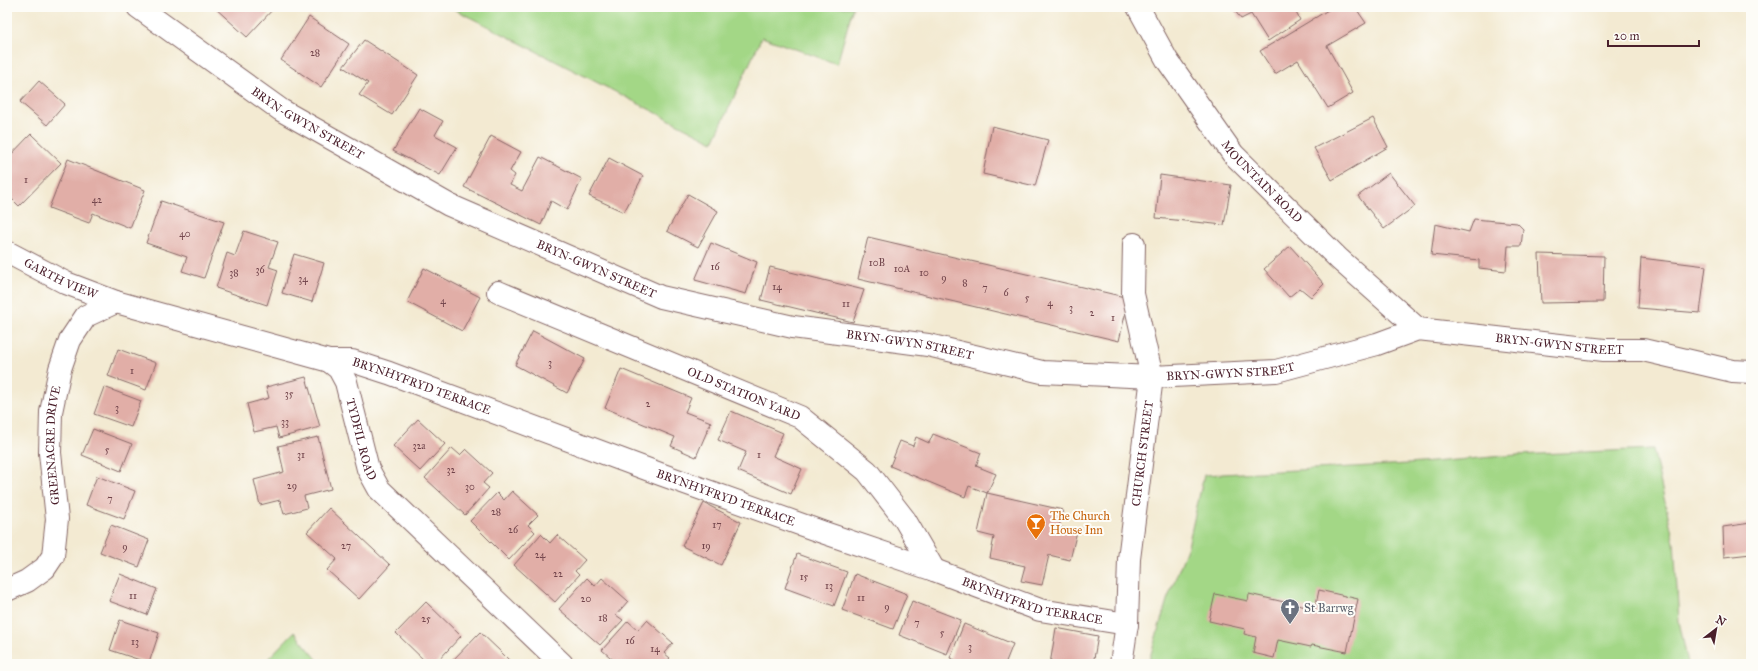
<svg xmlns="http://www.w3.org/2000/svg" width="1758" height="671" font-family="'IM FELL Great Primer',serif">
<rect width="100%" height="100%" fill="#fdfcf7"/>
<filter id="ink" filterUnits="userSpaceOnUse"><feTurbulence type="fractalNoise" baseFrequency=".025" numOctaves="2"/><feDisplacementMap in="SourceGraphic" scale="8" xChannelSelector="R" yChannelSelector="G"/><feConvolveMatrix kernelMatrix="1 2 1 2 8 2 1 2 1" color-interpolation-filters="sRGB"/></filter>
<filter id="wash" filterUnits="userSpaceOnUse"><feTurbulence type="fractalNoise" baseFrequency=".012" numOctaves="4" result="noise"/><feDisplacementMap in="SourceGraphic" scale="16" xChannelSelector="R" yChannelSelector="G"/><feGaussianBlur stdDeviation="0.9" result="paint"/><feColorMatrix in="noise" values="0 0 0 0 0 0 0 0 0 0 0 0 0 0 0 0 0 1.4 0 .05"/><feComposite in="paint" operator="in"/></filter>
<g filter="url(#wash)">
<rect width="100%" height="100%" fill="#f3ead2"/>
<g fill="#a3d786" stroke="#767b58">
<polygon points="450,7 853,7 837,64 762,37 713,142"/>
<polygon points="1653,449 1674,542 1679,621 1688,664 1148,664 1167,600 1188,546 1204,475 1408,464 1517,455"/>
<polygon points="294,632 321,664 263,664"/>
</g>
<g id="blocks">
<g fill="#e1aea7">
<polygon points="214,7 275,7 247,37"/>
<polygon points="1232,7 1293,7 1300,20 1268,41 1251,14 1241,19"/>
<polygon points="1333,7 1355,7 1366,23 1327,46 1353,93 1328,108 1298,60 1275,74 1260,51"/>
<polygon points="309,17 349,44 321,87 281,60"/>
<polygon points="364,40 418,75 392,115 359,95 368,83 343,67"/>
<polygon points="39,81 65,104 47,125 20,102"/>
<polygon points="419,108 443,121 435,135 457,147 440,175 393,151"/>
<polygon points="1373,118 1388,147 1332,180 1314,148"/>
<polygon points="992,126 1048,140 1035,186 983,174"/>
<polygon points="31,134 61,163 19,206 7,194 7,159"/>
<polygon points="491,136 521,152 510,171 515,175 510,185 522,191 540,157 582,179 567,210 551,201 541,225 464,187"/>
<polygon points="609,158 643,176 624,212 589,196"/>
<polygon points="68,159 145,190 130,228 93,213 89,223 49,208"/>
<polygon points="1389,173 1415,206 1384,229 1358,196"/>
<polygon points="1160,175 1231,185 1224,225 1156,218"/>
<polygon points="688,194 718,211 698,247 667,231"/>
<polygon points="161,201 224,222 204,278 182,271 187,257 146,243"/>
<polygon points="1474,219 1517,223 1523,229 1521,246 1508,246 1506,271 1479,268 1479,260 1431,255 1435,224 1469,232"/>
<polygon points="244,231 278,242 269,267 278,270 267,305 216,288 227,253 235,256"/>
<polygon points="868,237 1129,298 1119,341 858,279"/>
<polygon points="711,243 757,262 746,294 695,280"/>
<polygon points="1290,246 1324,284 1311,297 1300,288 1289,297 1264,269"/>
<polygon points="294,254 324,263 312,302 282,293"/>
<polygon points="1539,254 1604,256 1603,302 1541,303"/>
<polygon points="1641,258 1706,266 1700,313 1638,308"/>
<polygon points="770,267 864,290 853,322 761,300"/>
<polygon points="424,268 480,297 462,331 407,302"/>
<polygon points="533,331 585,359 567,393 515,365"/>
<polygon points="118,349 156,363 146,390 108,376"/>
<polygon points="621,369 691,398 685,412 711,422 696,457 671,446 675,437 605,408"/>
<polygon points="306,377 320,427 279,438 276,427 254,432 247,404 269,398 266,387"/>
<polygon points="104,387 141,401 131,427 94,414"/>
<polygon points="731,411 783,433 773,456 802,469 791,494 738,471 746,452 718,440"/>
<polygon points="418,419 445,444 420,471 393,446"/>
<polygon points="93,429 132,444 121,471 82,455"/>
<polygon points="933,434 981,453 976,466 996,474 987,493 969,486 965,497 890,466 900,441 913,446 916,437 929,443"/>
<polygon points="318,437 331,489 304,496 307,508 284,514 280,500 260,505 254,480 284,472 278,446"/>
<polygon points="452,448 460,455 466,449 492,473 483,483 489,488 465,515 425,478"/>
<polygon points="97,476 135,491 124,519 86,505"/>
<polygon points="512,491 538,515 528,525 535,532 509,560 470,521 497,493 504,500"/>
<polygon points="987,493 1063,510 1059,527 1077,531 1070,560 1049,555 1042,585 1021,581 1025,566 990,558 994,537 978,533"/>
<polygon points="704,503 741,522 721,565 682,546"/>
<polygon points="329,508 390,565 359,599 327,570 337,559 307,532"/>
<polygon points="1751,523 1751,554 1724,557 1723,527"/>
<polygon points="111,525 149,540 139,567 100,552"/>
<polygon points="541,534 550,543 557,535 585,560 575,571 579,575 555,602 514,565"/>
<polygon points="797,554 847,572 834,606 785,588"/>
<polygon points="120,574 157,589 147,615 109,601"/>
<polygon points="855,574 907,594 893,629 842,610"/>
<polygon points="587,578 595,586 602,578 628,601 616,615 623,620 600,645 559,609"/>
<polygon points="1319,590 1358,599 1347,652 1312,645 1311,647 1278,640 1274,658 1253,653 1256,637 1244,634 1245,629 1209,621 1215,594 1248,601 1249,594 1315,609"/>
<polygon points="912,601 961,620 947,654 899,635"/>
<polygon points="426,602 461,636 435,664 428,664 396,633"/>
<polygon points="120,620 159,633 149,663 110,650"/>
<polygon points="647,620 673,643 664,653 670,658 664,664 618,664 602,650 628,621 638,630"/>
<polygon points="964,624 1013,644 1005,664 965,664 950,658"/>
<polygon points="1056,628 1098,636 1093,664 1050,664"/>
<polygon points="480,632 501,652 513,664 452,664 451,662"/>
</g>
</g>
</g>
<g filter="url(#ink)">
<use href="#blocks" fill-opacity="0" stroke="#856665" stroke-width="1"/>
<g fill="none" stroke-linecap="round" stroke-linejoin="round">
<defs>
<g id="minor">
<path id="s1" d="M 138,7 L 281,110 L 449,205 L 661,297 L 793,327 L 928,345 L 1042,372 L 1152,377 L 1276,371 L 1377,344 L 1418,329 L 1604,350 L 1643,350 L 1733,371 L 1751,372"/>
<path id="s2" d="M 1138,7 L 1167,60 L 1233,154 L 1339,259 L 1418,329"/>
<path id="s3" d="M 7,252 L 66,283 L 116,302 L 329,361 L 339,369 L 346,382 L 368,469 L 379,489 L 562,664"/>
<path id="s4" d="M 498,292 L 800,417 L 867,471 L 905,520 L 934,570"/>
<path id="s5" d="M 329,361 L 352,361 L 389,373 L 660,474 L 822,532 L 934,570 L 1040,610 L 1127,624"/>
<path id="s6" d="M 7,590 L 27,581 L 45,568 L 53,556 L 57,519 L 50,453 L 51,412 L 60,369 L 70,340 L 86,316 L 116,302"/>
<path id="s7" d="M 1121,664 L 1127,624 L 1129,559 L 1152,377 L 1133,294 L 1134,244"/>
</g>
</defs>
<use href="#minor" stroke="#856665" stroke-width="24"/>
<use href="#minor" stroke="#fff" stroke-width="22"/>
</g>
</g>
<defs>
<symbol id="bar-pin" viewBox="-11 -11 22 30"><path d="M0 17L-7.5 6A9.5 9.5 0 1 1 7.5 6Z" fill="#e8710a" stroke="#fdfcf7"/><path d="M-6-5H6L.8 .8V4.5H3.5V6h-7V4.5H-.8V.8Z" fill="#fff"/></symbol>
<symbol id="church-pin" viewBox="-11 -11 22 30"><path d="M0 17L-7.5 6A9.5 9.5 0 1 1 7.5 6Z" fill="#6b7280" stroke="#fdfcf7"/><path d="M-1.2-6h2.4v3.5h3.3v2.4h-3.3V6h-2.4V-.1h-3.3v-2.4h3.3Z" fill="#fff"/></symbol>
</defs>
<g fill-rule="evenodd">
<use href="#bar-pin" x="1025" y="512" width="22" height="30"/>
<use href="#church-pin" x="1279" y="597" width="22" height="30"/>
</g>
<g text-anchor="middle" stroke-width="4" stroke-linejoin="round" paint-order="stroke">
<g font-size="10" fill="#70434a">
<text x="315" y="56">28</text>
<text x="26" y="183">1</text>
<text x="97" y="203">42</text>
<text x="185" y="237">40</text>
<text x="877" y="266">10B</text>
<text x="715" y="270">16</text>
<text x="902" y="272">10A</text>
<text x="260" y="273">36</text>
<text x="234" y="276">38</text>
<text x="924" y="276">10</text>
<text x="944" y="281">9</text>
<text x="303" y="282">34</text>
<text x="965" y="286">8</text>
<text x="777" y="290">14</text>
<text x="985" y="291">7</text>
<text x="1006" y="296">6</text>
<text x="1027" y="301">5</text>
<text x="443" y="304">4</text>
<text x="1050" y="306">4</text>
<text x="846" y="307">11</text>
<text x="1071" y="311">3</text>
<text x="1092" y="316">2</text>
<text x="1113" y="321">1</text>
<text x="550" y="366">3</text>
<text x="132" y="374">1</text>
<text x="289" y="397">35</text>
<text x="648" y="407">2</text>
<text x="117" y="411">3</text>
<text x="285" y="425">33</text>
<text x="419" y="449">32a</text>
<text x="107" y="453">5</text>
<text x="301" y="458">31</text>
<text x="759" y="458">1</text>
<text x="451" y="473">32</text>
<text x="292" y="489">29</text>
<text x="470" y="490">30</text>
<text x="110" y="502">7</text>
<text x="496" y="515">28</text>
<text x="717" y="528">17</text>
<text x="513" y="533">26</text>
<text x="346" y="549">27</text>
<text x="706" y="549">19</text>
<text x="125" y="550">9</text>
<text x="540" y="558">24</text>
<text x="558" y="577">22</text>
<text x="804" y="580">15</text>
<text x="829" y="589">13</text>
<text x="133" y="599">11</text>
<text x="861" y="601">11</text>
<text x="586" y="602">20</text>
<text x="887" y="610">9</text>
<text x="603" y="621">18</text>
<text x="426" y="622">25</text>
<text x="917" y="626">7</text>
<text x="942" y="636">5</text>
<text x="630" y="644">16</text>
<text x="135" y="645">13</text>
<text x="970" y="650">3</text>
<text x="655" y="652">14</text>
</g>
<g font-size="12" fill="#4a1f2b" stroke="#fdfcf7">
<text dy="4" stroke="none"><textPath href="#s1" startOffset="206">BRYN-GWYN STREET</textPath></text>
<text dy="4" stroke="none"><textPath href="#s2" startOffset="215">MOUNTAIN ROAD</textPath></text>
<text dy="4" stroke="none"><textPath href="#s1" startOffset="530">BRYN-GWYN STREET</textPath></text>
<text dy="4" stroke="none"><textPath href="#s3" startOffset="60">GARTH VIEW</textPath></text>
<text dy="4" stroke="none"><textPath href="#s1" startOffset="1514">BRYN-GWYN STREET</textPath></text>
<text dy="4" stroke="none"><textPath href="#s1" startOffset="854">BRYN-GWYN STREET</textPath></text>
<text dy="4" stroke="none"><textPath href="#s1" startOffset="1178">BRYN-GWYN STREET</textPath></text>
<text dy="4" stroke="none"><textPath href="#s5" startOffset="97">BRYNHYFRYD TERRACE</textPath></text>
<text dy="4" stroke="none"><textPath href="#s4" startOffset="266">OLD STATION YARD</textPath></text>
<text dy="4" stroke="none"><textPath href="#s3" startOffset="428">TYDFIL ROAD</textPath></text>
<text dy="4" stroke="none"><textPath href="#s6" startOffset="170">GREENACRE DRIVE</textPath></text>
<text dy="4" stroke="none"><textPath href="#s7" startOffset="212">CHURCH STREET</textPath></text>
<text dy="4" stroke="none"><textPath href="#s5" startOffset="421">BRYNHYFRYD TERRACE</textPath></text>
<text dy="4" stroke="none"><textPath href="#s5" startOffset="745">BRYNHYFRYD TERRACE</textPath></text>
</g>
<g font-size="12" fill="#c56008" stroke="#fdfcf7" text-anchor="start">
<text x="1050" y="520">The Church<tspan x="1050" dy="14">House Inn</tspan></text>
</g>
<g font-size="12" fill="#5b616d" stroke="#fdfcf7" text-anchor="start">
<text x="1304" y="612">St Barrwg</text>
</g>
</g>
<rect width="1758" height="671" fill="none" stroke="#fdfcf7" stroke-width="24"/>
<g transform="translate(1716 629) rotate(31)" stroke="#fdfcf7" stroke-width="3" paint-order="stroke">
<path d="M0-3L7 15L0 10L-7 15Z" fill="#4a1f2b"/>
<text y="-6" font-size="11" font-weight="bold" text-anchor="middle" fill="#4a1f2b">N</text>
</g>
<path d="M1608 40v6h91v-6" fill="none" stroke="#4a1f2b" stroke-width="2"/>
<text x="1614" y="40" font-size="12" fill="#4a1f2b" stroke="#fdfcf7" stroke-width="3" paint-order="stroke">20 m</text>
</svg>
